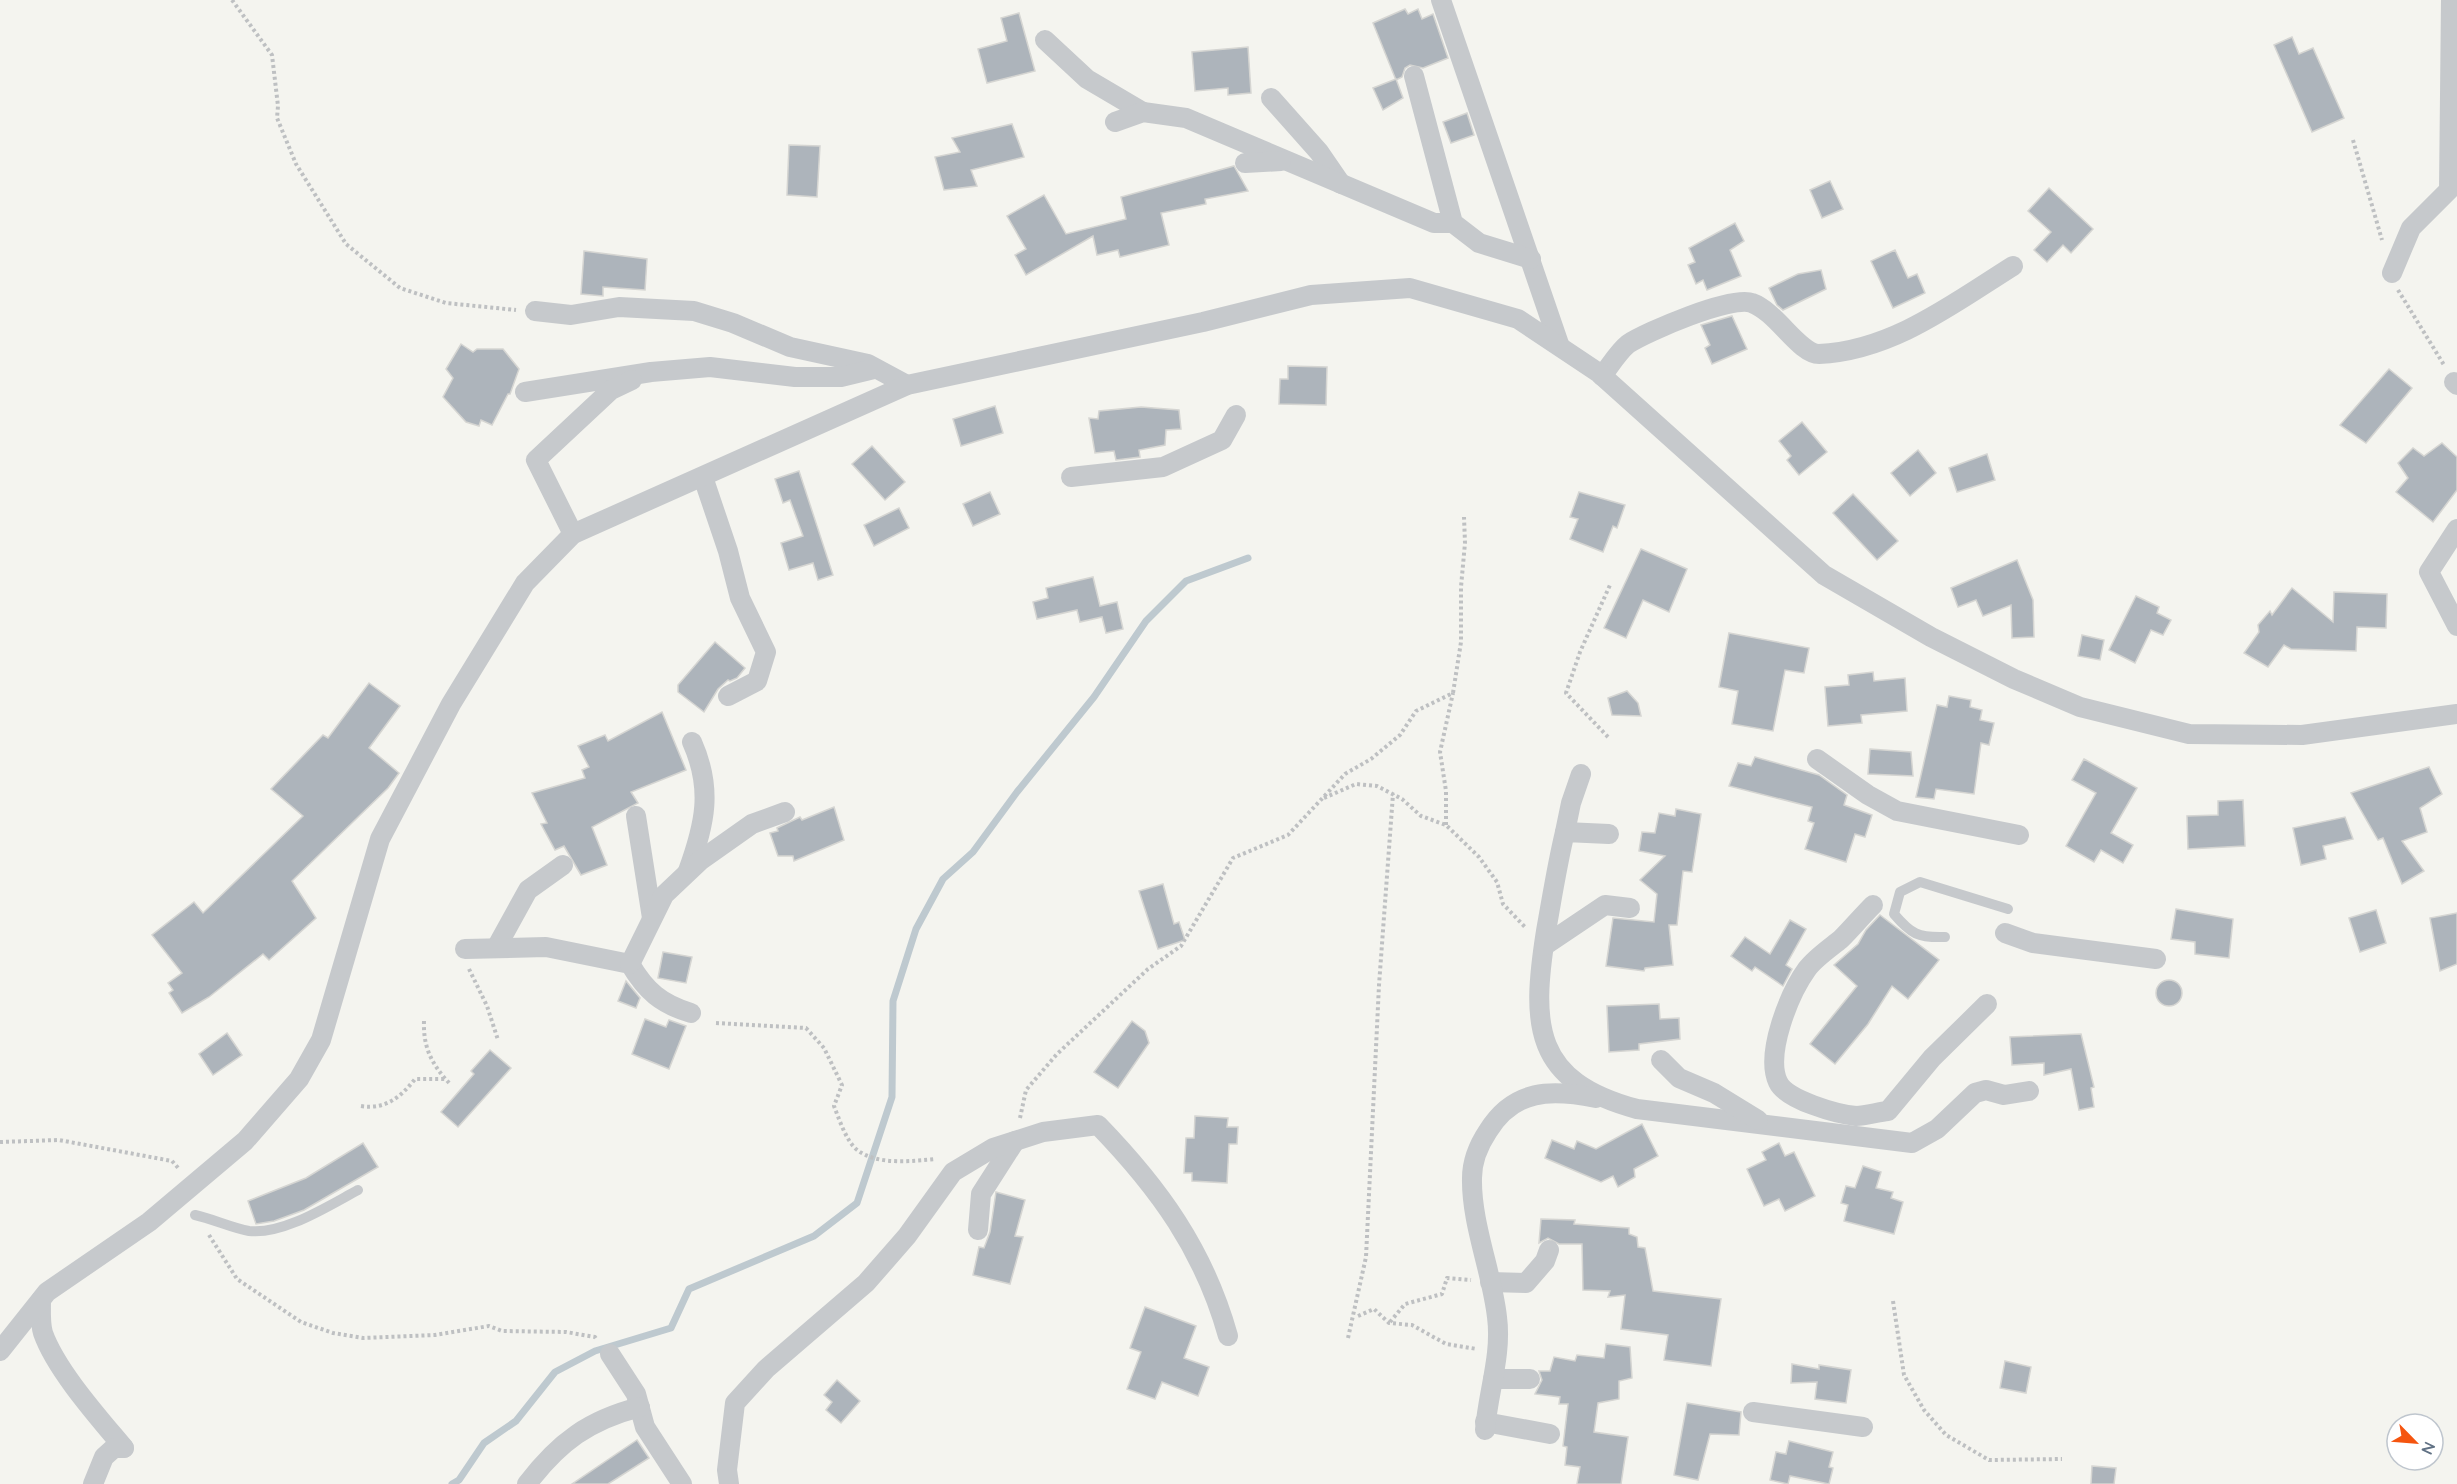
<svg xmlns="http://www.w3.org/2000/svg" width="2457" height="1484" font-family="Quicksand,sans-serif">
<rect width="100%" height="100%" fill="#f4f4ef"/>
<g fill="none" stroke-linecap="round" stroke-linejoin="round">
<polyline stroke="#bec9cf" stroke-width="7" points="452,1484 459,1480 484,1443 516,1421 555,1372 595,1351 671,1328 689,1289 814,1236 857,1203 892,1097 893,1001 916,929 943,879 973,852 1017,792 1094,697 1146,621 1186,581 1248,558"/>
</g>
<g fill="#adb4bb" stroke="#d5d5d2" stroke-width="1.5">
<polygon points="1405,9 1408,14 1418,9 1422,19 1433,14 1448,58 1423,68 1410,65 1405,68 1402,77 1396,80 1373,23"/>
<polygon points="1019,13 1035,71 987,83 978,49 1007,41 1001,18"/>
<polygon points="2292,37 2299,54 2313,48 2344,118 2312,132 2274,45"/>
<polygon points="1248,47 1251,93 1228,95 1228,88 1195,91 1192,52"/>
<polygon points="1396,79 1403,98 1383,110 1373,88"/>
<polygon points="1467,113 1474,135 1451,143 1443,122"/>
<polygon points="1012,124 1024,157 971,170 977,186 944,190 935,157 960,152 952,138"/>
<polygon points="789,145 820,146 817,197 787,195"/>
<polygon points="1234,166 1248,191 1205,199 1206,204 1161,213 1169,245 1120,257 1118,250 1097,255 1093,236 1026,275 1015,255 1026,249 1007,216 1044,195 1066,234 1126,219 1121,197"/>
<polygon points="1830,181 1843,209 1822,218 1810,190"/>
<polygon points="2049,188 2093,229 2071,253 2063,245 2047,262 2034,250 2051,232 2028,211"/>
<polygon points="1735,223 1744,241 1730,250 1741,276 1707,290 1703,280 1696,284 1688,265 1695,262 1689,248"/>
<polygon points="1895,250 1908,278 1917,274 1925,293 1893,308 1871,261"/>
<polygon points="584,251 647,259 645,290 603,287 603,296 581,294"/>
<polygon points="1821,270 1826,289 1783,310 1777,305 1769,288 1798,274"/>
<polygon points="1732,316 1747,349 1712,364 1705,348 1710,345 1701,325"/>
<polygon points="461,344 473,352 477,349 503,349 519,369 510,394 508,394 492,425 481,420 479,426 466,422 443,397 453,378 446,369"/>
<polygon points="1288,366 1327,367 1326,405 1279,404 1280,379 1288,379"/>
<polygon points="2389,369 2412,388 2366,443 2340,425"/>
<polygon points="995,406 1003,433 961,446 953,419"/>
<polygon points="1141,407 1179,410 1181,429 1166,430 1165,445 1139,450 1140,457 1116,460 1114,451 1095,453 1089,418 1098,419 1099,411"/>
<polygon points="1802,422 1827,452 1799,475 1787,460 1791,456 1779,441"/>
<polygon points="2442,443 2457,457 2457,490 2433,522 2396,492 2408,478 2398,463 2413,448 2424,456"/>
<polygon points="872,446 905,482 885,500 852,464"/>
<polygon points="1918,450 1936,473 1910,496 1891,473"/>
<polygon points="1987,454 1995,480 1957,492 1949,468"/>
<polygon points="799,471 833,575 818,580 813,563 789,570 781,543 803,536 790,500 783,503 775,479"/>
<polygon points="990,492 1000,514 973,526 963,504"/>
<polygon points="1579,492 1625,505 1617,528 1613,526 1603,552 1570,539 1578,519 1570,517"/>
<polygon points="1853,494 1898,541 1877,560 1833,513"/>
<polygon points="899,508 909,528 874,546 864,525"/>
<polygon points="1641,549 1687,569 1669,612 1643,600 1626,638 1604,628"/>
<polygon points="2017,560 2033,600 2034,637 2012,638 2011,605 1983,616 1976,600 1958,607 1951,588"/>
<polygon points="1093,577 1100,606 1117,602 1123,629 1106,633 1102,617 1080,622 1077,610 1037,619 1033,602 1048,598 1046,588"/>
<polygon points="2292,588 2333,622 2334,592 2387,594 2386,628 2357,627 2356,651 2291,649 2284,645 2268,667 2244,653 2259,632 2258,625 2270,611 2272,615"/>
<polygon points="2136,596 2159,607 2157,613 2171,620 2163,635 2151,630 2135,663 2109,650"/>
<polygon points="1729,633 1809,648 1804,673 1785,670 1773,731 1732,724 1738,691 1719,687"/>
<polygon points="2082,635 2104,640 2100,660 2078,656"/>
<polygon points="715,642 745,668 737,678 730,681 728,680 718,689 704,712 678,692 678,685"/>
<polygon points="1873,672 1874,681 1905,678 1907,711 1861,715 1862,723 1828,726 1825,687 1849,685 1848,675"/>
<polygon points="369,683 400,706 369,748 399,773 388,788 292,881 316,918 269,960 263,954 209,997 182,1013 169,993 173,990 168,983 182,973 152,935 194,902 203,913 303,816 271,789 323,735 328,738"/>
<polygon points="1627,691 1638,703 1641,716 1612,715 1608,698"/>
<polygon points="1949,696 1971,700 1970,707 1982,710 1980,720 1994,723 1989,745 1981,743 1974,794 1936,789 1934,799 1916,797 1937,705 1947,707"/>
<polygon points="662,712 686,770 631,792 638,803 592,827 607,865 581,875 564,846 555,850 541,824 547,823 532,793 585,778 582,770 589,767 578,746 605,735 608,741"/>
<polygon points="1870,749 1911,752 1913,776 1868,774"/>
<polygon points="1755,757 1819,775 1847,795 1844,805 1872,815 1865,837 1855,834 1846,862 1805,849 1814,823 1808,821 1812,807 1729,786 1738,763 1751,766"/>
<polygon points="2084,759 2137,788 2111,833 2133,845 2123,863 2101,850 2094,862 2066,846 2096,793 2072,780"/>
<polygon points="2429,767 2442,794 2420,808 2427,832 2402,841 2424,871 2402,884 2383,838 2378,840 2351,793"/>
<polygon points="2243,800 2245,846 2188,849 2187,816 2218,815 2218,801"/>
<polygon points="834,807 844,840 794,861 793,856 778,856 770,833 778,831 777,828 800,817 802,820"/>
<polygon points="1676,809 1701,814 1692,872 1683,871 1677,925 1669,925 1673,965 1645,968 1644,971 1606,966 1613,918 1654,922 1657,894 1640,880 1665,856 1639,851 1642,832 1655,833 1659,813 1675,816"/>
<polygon points="2345,817 2353,839 2323,846 2326,859 2301,865 2293,828"/>
<polygon points="1163,884 1174,924 1179,922 1185,940 1158,949 1139,891"/>
<polygon points="2176,909 2233,919 2229,958 2195,954 2195,942 2171,939"/>
<polygon points="2376,910 2386,943 2360,952 2349,918"/>
<polygon points="2457,913 2457,964 2440,971 2430,918"/>
<polygon points="1880,915 1939,960 1908,999 1892,986 1868,1024 1835,1064 1810,1044 1857,986 1834,965 1858,944 1866,930"/>
<polygon points="1790,920 1806,929 1786,965 1792,969 1783,986 1755,967 1752,971 1731,956 1745,937 1770,954"/>
<polygon points="663,952 692,957 686,983 658,978"/>
<circle cx="2169" cy="993" r="13"/>
<polygon points="626,981 640,998 636,1008 618,1001"/>
<polygon points="1659,1004 1660,1019 1679,1018 1680,1039 1639,1044 1639,1050 1609,1052 1607,1006"/>
<polygon points="645,1019 666,1027 669,1020 686,1026 669,1069 632,1054"/>
<polygon points="1132,1021 1145,1031 1149,1043 1118,1088 1094,1072"/>
<polygon points="227,1033 242,1055 213,1075 199,1054"/>
<polygon points="2081,1034 2094,1087 2091,1088 2094,1107 2079,1110 2071,1069 2044,1075 2044,1063 2012,1065 2010,1037"/>
<polygon points="490,1050 511,1068 458,1127 441,1112 474,1074 471,1071"/>
<polygon points="1195,1116 1228,1118 1227,1127 1238,1127 1237,1144 1229,1144 1227,1183 1192,1181 1192,1173 1184,1173 1186,1138 1194,1138"/>
<polygon points="1642,1124 1658,1156 1634,1169 1635,1177 1618,1187 1613,1176 1601,1182 1545,1158 1552,1140 1574,1149 1577,1141 1596,1149"/>
<polygon points="363,1143 378,1167 304,1210 274,1221 256,1224 248,1201 306,1178"/>
<polygon points="1779,1143 1785,1156 1794,1152 1815,1196 1785,1211 1779,1199 1764,1206 1747,1169 1766,1160 1762,1152"/>
<polygon points="1863,1166 1881,1172 1876,1188 1893,1192 1891,1198 1903,1202 1894,1234 1844,1221 1848,1205 1841,1203 1846,1186 1855,1188"/>
<polygon points="996,1192 1025,1200 1015,1236 1023,1237 1010,1284 973,1275 979,1247 984,1248 990,1232"/>
<polygon points="1541,1219 1575,1220 1574,1224 1629,1228 1629,1234 1637,1237 1638,1247 1645,1248 1653,1291 1721,1299 1711,1366 1664,1360 1668,1335 1621,1329 1625,1295 1608,1297 1610,1291 1583,1290 1582,1244 1559,1244 1548,1238 1539,1243"/>
<polygon points="1145,1307 1196,1326 1184,1358 1209,1367 1198,1396 1162,1382 1155,1399 1127,1389 1141,1352 1130,1348"/>
<polygon points="1606,1344 1630,1347 1632,1378 1619,1381 1619,1399 1598,1403 1594,1432 1628,1437 1621,1484 1577,1484 1580,1467 1565,1465 1567,1447 1563,1446 1568,1404 1559,1404 1560,1397 1535,1394 1542,1380 1539,1371 1550,1371 1554,1357 1575,1361 1577,1355 1604,1358"/>
<polygon points="2005,1361 2031,1367 2026,1393 2000,1388"/>
<polygon points="1792,1364 1819,1369 1819,1365 1851,1370 1846,1403 1815,1399 1817,1382 1791,1383"/>
<polygon points="837,1380 860,1401 841,1423 826,1410 832,1402 824,1395"/>
<polygon points="1687,1403 1741,1412 1739,1435 1710,1434 1698,1480 1674,1475"/>
<polygon points="637,1440 649,1458 608,1484 572,1484"/>
<polygon points="1789,1441 1833,1452 1829,1467 1833,1468 1829,1484 1790,1476 1788,1484 1770,1480 1776,1452 1786,1454"/>
<polygon points="2092,1466 2116,1468 2114,1484 2091,1484"/>
</g>
<g fill="none" stroke-linecap="round" stroke-linejoin="round">
<g stroke="#bec0c2" stroke-width="4" stroke-dasharray="3 3" stroke-linecap="butt">
<polyline points="232,0 272,55 278,106 277,118 296,164 346,244 400,288 446,303 516,310"/>
<polyline points="2353,140 2382,240"/>
<polyline points="2398,290 2444,365"/>
<polyline points="1608,737 1566,693 1580,652 1610,585"/>
<polyline points="1324,798 1356,784 1377,786 1402,799 1421,816 1446,825 1479,857 1497,882 1503,904 1525,927"/>
<polyline points="1446,825 1446,791 1440,752 1453,693"/>
<polyline points="469,969 487,1006 498,1040"/>
<path d="M 424,1021 C 423,1048 432,1065 451,1085"/>
<path d="M 716,1023 L 806,1028 L 824,1048 L 842,1085 L 834,1106 C 839,1119 846,1140 856,1149 C 876,1166 913,1161 936,1159"/>
<path d="M 361,1106 C 385,1110 401,1097 415,1079 L 445,1079"/>
<polyline points="1020,1118 1026,1090 1057,1054 1148,969 1181,946 1233,858 1288,835 1345,774 1371,759 1400,735 1416,711 1453,693 1461,642 1461,587 1465,543 1464,517"/>
<polyline points="0,1142 59,1140 172,1161 180,1170"/>
<polyline points="209,1235 237,1279 301,1322 333,1333 363,1338 435,1335 489,1326 502,1331 566,1332 595,1337 597,1340"/>
<polyline points="1893,1301 1904,1375 1924,1410 1946,1435 1989,1460 2062,1459"/>
<polyline points="1358,1316 1374,1309 1389,1323 1412,1325 1446,1344 1477,1349"/>
<polyline points="1390,1322 1405,1304 1442,1294 1447,1278 1471,1280"/>
<polyline points="1348,1338 1366,1257 1379,985 1393,794"/>
</g>
<g stroke="#c6c9cc" stroke-width="10">
<path d="M 1945,937 C 1918,938 1911,934 1894,914 L 1900,892 L 1920,882 L 2008,909"/>
<path d="M 195,1215 C 213,1219 232,1228 249,1231 C 283,1235 328,1206 358,1190"/>
</g>
<g stroke="#c6c9cc" stroke-width="20">
<polyline points="1441,0 1559,344"/>
<polyline points="1045,40 1087,79 1143,112"/>
<polyline points="1414,76 1453,223 1479,243 1531,259"/>
<polyline points="1271,98 1319,152 1341,184"/>
<polyline points="1115,122 1143,112 1186,118 1434,223 1453,223"/>
<polyline points="1245,163 1281,161"/>
<polyline points="2392,273 2411,228 2449,190 2451,0"/>
<polyline points="535,311 571,315 619,307 694,311 733,323 790,347 868,364 907,385"/>
<path d="M 1602,376 C 1610,366 1618,352 1628,344 C 1646,332 1732,295 1752,303 C 1777,312 1799,354 1819,354 C 1892,351 1954,303 2013,266"/>
<polyline points="2454,382 2457,385"/>
<polyline points="525,392 651,372 710,367 795,377 841,377 874,369"/>
<polyline points="703,477 728,551 740,598 766,652 757,681 728,696"/>
<polyline points="1071,477 1163,467 1222,440 1236,415"/>
<polyline points="2457,529 2429,572 2457,626"/>
<polyline points="573,534 536,460 611,390 632,380"/>
<polyline points="1817,759 1868,795 1897,811 2019,835"/>
<polyline points="636,816 652,918"/>
<polyline points="1565,832 1571,803 1581,774"/>
<path d="M 1609,834 L 1565,832 C 1557,865 1552,898 1546,931 C 1531,1026 1533,1081 1637,1109 L 1912,1143 L 1937,1129 L 1975,1093 L 1986,1090 L 2004,1095 L 2029,1091"/>
<path d="M 688,871 C 705,824 713,789 692,742"/>
<path d="M 1873,905 C 1862,916 1852,928 1841,939 C 1830,948 1815,958 1807,969 C 1789,994 1765,1054 1778,1082 C 1786,1100 1837,1114 1856,1116 C 1866,1116 1878,1112 1888,1111 L 1932,1058 L 1987,1004"/>
<polyline points="2005,933 2033,943 2156,959"/>
<polyline points="1544,946 1605,905 1630,908"/>
<polyline points="496,948 528,890 563,865"/>
<path d="M 465,949 L 546,947 L 630,964 C 646,991 661,1004 691,1013"/>
<polyline points="630,964 664,895 701,860 752,824 785,812"/>
<polyline points="1661,1060 1679,1078 1714,1093 1758,1120"/>
<polyline points="978,1230 981,1194 1015,1141"/>
<polyline points="1490,1282 1526,1283 1545,1261 1549,1250"/>
<path d="M 41,1300 C 41,1310 40,1323 43,1333 C 56,1370 99,1418 124,1448"/>
<polyline points="0,1351 47,1292 149,1222 245,1141 299,1079 321,1040 380,839 451,704 525,583 573,534 907,385 1203,322 1311,295 1410,288 1518,319 1599,373 1824,575 1931,637 2014,679 2080,707 2189,734 2302,735 2457,714"/>
<polyline points="610,1354 636,1394 645,1427 682,1484"/>
<polyline points="1493,1379 1530,1379"/>
<polyline points="1753,1412 1863,1427"/>
<polyline points="1485,1422 1550,1434"/>
<path d="M 1485,1430 C 1488,1392 1502,1355 1497,1317 C 1492,1272 1471,1223 1472,1178 C 1472,1160 1478,1146 1488,1131 C 1514,1089 1551,1089 1596,1098"/>
<polyline points="93,1484 104,1457 114,1448 124,1448"/>
<path d="M 527,1484 C 559,1442 589,1420 640,1407"/>
<path d="M 729,1484 L 727,1470 L 735,1403 L 766,1369 L 866,1283 L 907,1236 L 953,1172 L 993,1148 L 1043,1132 L 1098,1125 C 1159,1188 1204,1250 1228,1336"/>
</g>
</g>
<g transform="translate(2415 1442) rotate(115)"><circle r="28" fill="#ffffff" stroke="#bfc6ce" stroke-width="1.5"/>
<path d="M0-4.5L10 22L0 15L-10 22Z" fill="#f5550f"/>
<text y="-9" font-size="16" font-weight="bold" text-anchor="middle" fill="#607184">N</text>
</g>
</svg>
